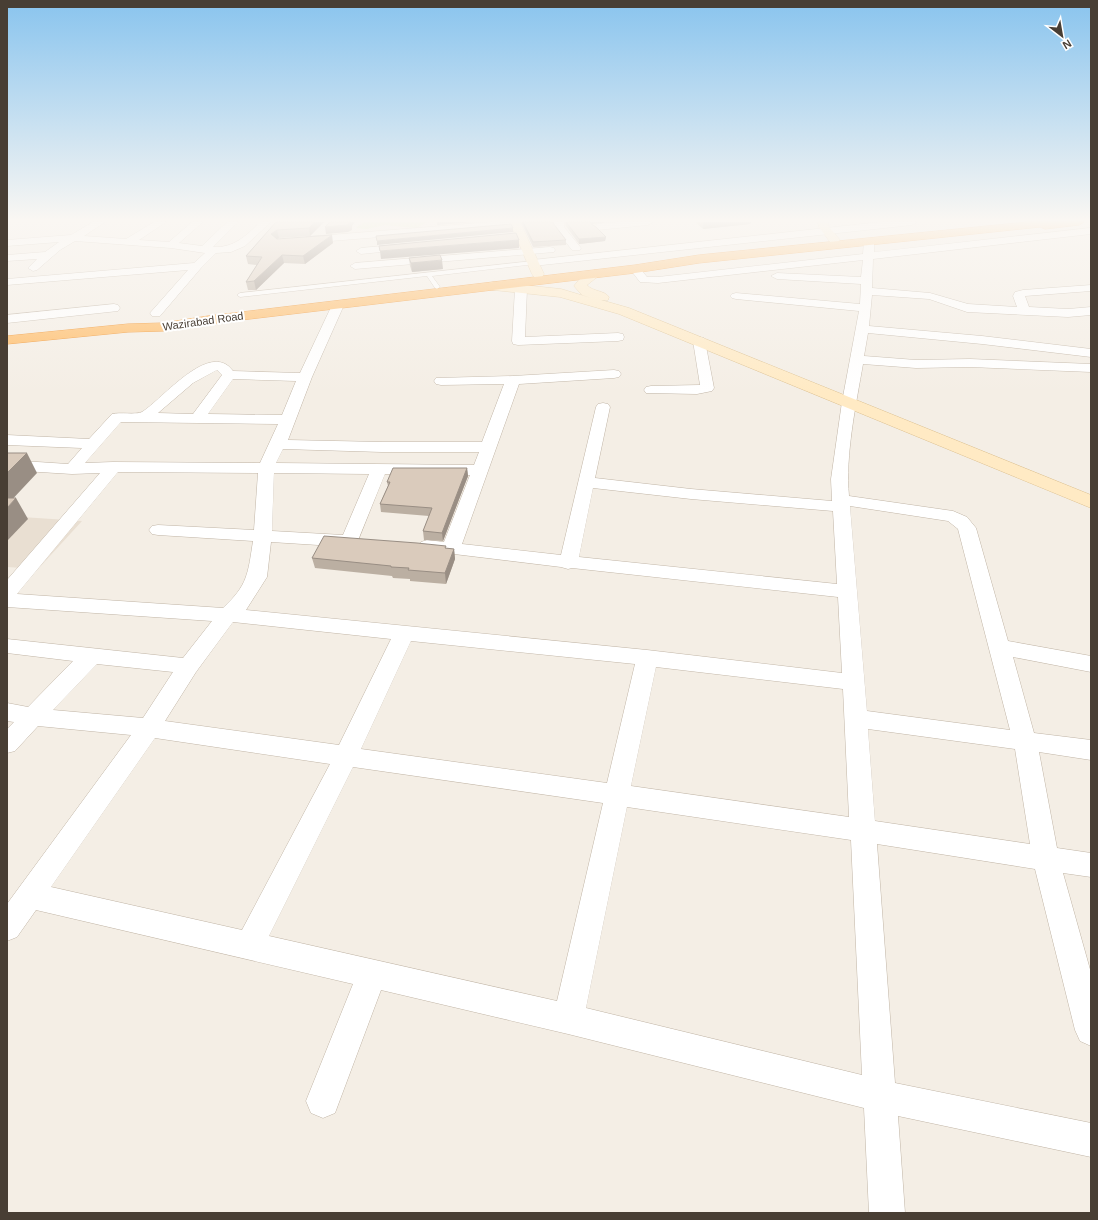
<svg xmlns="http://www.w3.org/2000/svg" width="1098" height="1220" font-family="Helvetica,sans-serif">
<rect width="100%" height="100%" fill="#f4eee5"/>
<polygon fill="#e9dfd2" points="7,516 82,521 38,569 7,567"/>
<polygon fill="#d6eea9" points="364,222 427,222 417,228 384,225 367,229 356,228"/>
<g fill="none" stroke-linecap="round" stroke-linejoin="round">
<defs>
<polygon id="lane" points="533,261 536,263 535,264 432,276 440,287 437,289 435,288 427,276 240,297 237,295 240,293"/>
<g id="street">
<path d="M 93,222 L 105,222 L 84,236 L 126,239 L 154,222 L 166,222 L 139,240 L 169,242 L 192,222 L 203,222 L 179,243 L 202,246 L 227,222 L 238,222 L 213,247 C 234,248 246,236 260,222 L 271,222 L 245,246 L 231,252 L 216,253 L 201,268 L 160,316 L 152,316 L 150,313 L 188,270 L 7,285 L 7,279 L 194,263 L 205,253 L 171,248 L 75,241 L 60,250 L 37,270 L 33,271 L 28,268 L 37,259 L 7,261 L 7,255 L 45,252 L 59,242 L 7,246 L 7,240 L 71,235 Z"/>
<polygon points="491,222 520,223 515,226 306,243 301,240 306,237"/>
<polygon points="554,222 564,222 564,227 581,248 580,250 572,250 554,227"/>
<polygon points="618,222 653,222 648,225 597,230 592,227 597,224"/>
<polygon points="881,222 917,222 912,225 533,266 528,263 533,260"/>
<path d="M 1091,228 L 1091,234 L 873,259 L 872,288 L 930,293 L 968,304 L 1017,307 L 1013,296 L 1015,292 L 1023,290 L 1091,285 L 1091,291 L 1025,296 L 1029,307 L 1068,309 L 1091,307 L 1091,315 L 1068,317 L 967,312 L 929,299 L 872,295 L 869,326 L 982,336 L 1091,349 L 1091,357 L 982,344 L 868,333 L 864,356 L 916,360 L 970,359 L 1091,364 L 1091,372 L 970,367 L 916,368 L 863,364 C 856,404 845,456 849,496 L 953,511 L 967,517 L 976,528 L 1008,641 L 1091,656 L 1091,672 L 1013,657 L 1034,733 L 1091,740 L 1091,760 L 1039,752 L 1057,848 L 1091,853 L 1091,877 L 1063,873 L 1091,973 L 1091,1046 L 1080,1041 L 1075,1030 L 1035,869 L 877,844 L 895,1083 L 1091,1123 L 1091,1157 L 898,1116 L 905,1213 L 869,1213 L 864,1108 L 568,1034 L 381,990 L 335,1113 L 323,1118 L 311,1113 L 306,1101 L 353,984 L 36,910 L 17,937 L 7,941 L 7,904 L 131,735 L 38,726 L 15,751 L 7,753 L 7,729 L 14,722 L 7,721 L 7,703 L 28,707 L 73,661 L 7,653 L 7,639 L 183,658 L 212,621 L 7,607 L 7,580 L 100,473 L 72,474 L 7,470 L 7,460 L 68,464 L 82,448 L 7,445 L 7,435 L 89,439 L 112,414 C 120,412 136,415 142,412 C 162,400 210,339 233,371 L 300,373 L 332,305 L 334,302 L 342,302 L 344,305 L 312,377 L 288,440 L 382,442 L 482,442 L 504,384 L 441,385 L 436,384 L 434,381 L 436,378 L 513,376 L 614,370 L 619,371 L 621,374 L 619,377 L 614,378 L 519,384 L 462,544 L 561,555 L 596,407 L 598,404 L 603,403 L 608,404 L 610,407 L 595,478 L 691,489 L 832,501 L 831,479 L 842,402 L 859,311 L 736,299 L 732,298 L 730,296 L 732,294 L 736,293 L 860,304 L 861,284 L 777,279 L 771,276 L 777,273 L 861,277 L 863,260 L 658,283 L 640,282 L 630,269 L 631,267 L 639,267 L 647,277 L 658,277 L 863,254 L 864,241 L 869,238 L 874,241 L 874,252 ZM 217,370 L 222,375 L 193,414 L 158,413 L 193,383 ZM 233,379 L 296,381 L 282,415 L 208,414 ZM 121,422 L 278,424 L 260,463 L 113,462 L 85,463 ZM 283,449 L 382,452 L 479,452 L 474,465 L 276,463 ZM 118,472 L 258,473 L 254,530 L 158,525 L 152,526 L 149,530 L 152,534 L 158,535 L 253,541 C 248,573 248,585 223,608 L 17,594 ZM 274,473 L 369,474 L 343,535 L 272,531 ZM 385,474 L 470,475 L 444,542 L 427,540 L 421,542 L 418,546 L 421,550 L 561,567 L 568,569 L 572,568 L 838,597 L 842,673 L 647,650 L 246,610 L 267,577 L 271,542 L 350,547 L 356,545 ZM 593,488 L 691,499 L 833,511 L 837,584 L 579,557 ZM 850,506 L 948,521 L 958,529 L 1010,730 L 867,711 ZM 233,622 L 391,639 L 339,745 L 165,721 L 196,672 ZM 411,641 L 635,664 L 607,783 L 361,749 ZM 97,664 L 173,672 L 143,718 L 53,710 ZM 656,667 L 843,689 L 849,817 L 631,786 ZM 868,729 L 1015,749 L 1030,844 L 875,821 ZM 155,738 L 330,764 L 242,930 L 51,887 ZM 353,767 L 603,803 L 557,1001 L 269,936 ZM 627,807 L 851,840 L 862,1075 L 586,1008 Z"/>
<polygon points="406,244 411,247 410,249 361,254 356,251 361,248"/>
<polygon points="550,247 554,248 555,250 554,252 355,269 350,266 355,263"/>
<polygon points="521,286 525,287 527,289 525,337 618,333 623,334 624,337 623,340 618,341 518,345 513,344 512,341 515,289 517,287"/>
<polygon points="114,304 118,305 120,308 118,311 7,323 7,315"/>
<polygon points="699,337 704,338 705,341 714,388 712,391 697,394 646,393 644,390 646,387 651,386 700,385 693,341 694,338"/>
</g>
<g id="secondary">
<polygon points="510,222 520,222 544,274 542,277 534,277 532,274"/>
<polygon points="818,222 828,222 829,227 840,240 838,242 830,242 819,227"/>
<path d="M 595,270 L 599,271 L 601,274 L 587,285 C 593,292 604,290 609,297 L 608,300 L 601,300 L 629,308 L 1091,495 L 1091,508 L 619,314 L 560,297 L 493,290 L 489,289 L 487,286 L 489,283 L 493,282 L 561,289 L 591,298 L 582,295 L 574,286 C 579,279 586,272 595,270 Z"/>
</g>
<polygon id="highway" points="1027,222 1084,222 1079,225 1045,229 1040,227 699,263 635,273 208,324 163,331 128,332 7,344 7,336 128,324 163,323 208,316 635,265 699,255"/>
</defs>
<use href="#lane" stroke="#c1b5a6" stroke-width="1"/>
<use href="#street" stroke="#c1b5a6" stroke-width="1"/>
<use href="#secondary" stroke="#ddc191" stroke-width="1"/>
<use href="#highway" stroke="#ef8e25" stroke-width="1"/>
<use href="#lane" fill="#fff" fill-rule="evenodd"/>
<use href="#street" fill="#fff" fill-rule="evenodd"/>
<use href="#secondary" fill="#ffeac4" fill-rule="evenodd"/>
<use href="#highway" fill="#ffbb65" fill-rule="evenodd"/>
</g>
<g fill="#bbafa2">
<polygon points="276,222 324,222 310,236 279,238 277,239 333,243 305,264 284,263 256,290 248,290 246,282 257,265 248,264 246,256"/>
<polygon points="521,222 553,222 553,224 566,240 566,245 533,247"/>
<polygon points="565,222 607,222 592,224 606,237 605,241 579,244 566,226"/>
<polygon points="695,222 751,222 750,224 703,229"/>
<polygon points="409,258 443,269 412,272 410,266"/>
<polygon points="467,468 468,476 443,541 424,540 423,531 429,516 381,512 380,504 388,486 387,482"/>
<polygon points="446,548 454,549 455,559 446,584 410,581 410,579 393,578 392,576 315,568 312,558"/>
</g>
<g fill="#998e84">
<polygon points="315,222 324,222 310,236 309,228"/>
<polygon points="348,222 355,222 352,226 352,230 348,232 326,234 325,227"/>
<polygon points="437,222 474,222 437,225"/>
<polygon points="590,222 607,222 590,224"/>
<polygon points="704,222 751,222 750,224 703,229"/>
<polygon points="513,228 513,232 377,245 377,241"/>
<polygon points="277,230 279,238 273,241 271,234"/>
<polygon points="332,235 333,243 305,264 303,256"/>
<polygon points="606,237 605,241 579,244 579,239"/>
<polygon points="519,240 519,248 381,259 380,251"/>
<polygon points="282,255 284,263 256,290 254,281"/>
<polygon points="442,260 443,269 412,272 411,263"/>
<polygon points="27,453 37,473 7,505 7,473"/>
<polygon points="467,468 468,476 443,541 442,533"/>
<polygon points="16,498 28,519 7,541 7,508"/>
<polygon points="454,549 455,559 446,584 445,573"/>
</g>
<g fill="#dacbbc" stroke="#998e84">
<polygon points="276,222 315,222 309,228 277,230 271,234 277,239 332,235 303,256 282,255 254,281 246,282 262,257 246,256"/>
<polygon points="330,222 351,222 347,225 325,227"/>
<polygon points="523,222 553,222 553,223 566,240 533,242"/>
<polygon points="566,222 591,222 591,224 596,227 606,237 579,239"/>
<polygon points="511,224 513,228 377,241 376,236"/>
<polygon points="516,233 519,240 380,251 379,246"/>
<polygon points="440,255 442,260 411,263 409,258"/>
<polygon points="7,453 27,453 7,473"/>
<polygon points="393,468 467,468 442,533 423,531 432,508 380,504 390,482 387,482"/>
<polygon points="7,498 16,498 7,508"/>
<polygon points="324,536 417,543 446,546 445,548 454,549 445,573 408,570 409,568 391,567 391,566 312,558"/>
</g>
<linearGradient id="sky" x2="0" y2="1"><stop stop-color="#89c4ee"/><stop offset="0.56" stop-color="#faf7f3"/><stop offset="1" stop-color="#faf7f3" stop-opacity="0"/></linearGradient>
<rect width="1098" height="393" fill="url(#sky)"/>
<g text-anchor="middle" stroke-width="4" stroke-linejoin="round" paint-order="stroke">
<g font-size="11" fill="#483e34" stroke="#fff">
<text transform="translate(203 321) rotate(-8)" y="4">Wazirabad Road</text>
</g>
</g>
<rect width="1098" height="1220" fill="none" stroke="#483e34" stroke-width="16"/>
<g transform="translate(1062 36) rotate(149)" stroke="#ffffff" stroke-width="3" paint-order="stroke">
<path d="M0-3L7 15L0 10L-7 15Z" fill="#483e34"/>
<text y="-6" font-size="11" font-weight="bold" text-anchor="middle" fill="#483e34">N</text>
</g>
</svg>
